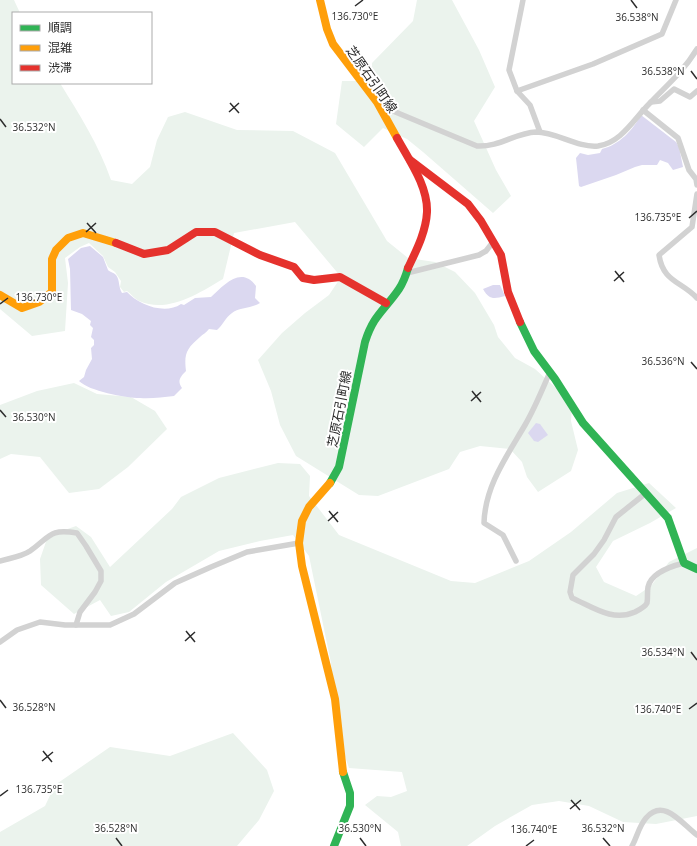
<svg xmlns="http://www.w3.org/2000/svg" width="697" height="846" font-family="'Open Sans','Noto Sans JP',sans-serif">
<rect width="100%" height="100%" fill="#fff"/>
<g fill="#ebf3ed">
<path d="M 0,0 L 14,0 L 20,13 L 13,13 L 13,83 L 60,83 C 79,114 99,145 111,180 L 132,184 L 150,167 L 157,140 L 168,117 L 185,112 L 237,130 L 293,131 L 335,153 L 387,241 L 408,258 L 435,262 L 455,272 L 475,293 L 494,325 L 498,337 L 515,358 L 535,369 L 556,388 L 572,407 L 571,421 L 578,450 L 571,471 L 538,492 L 527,477 L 522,462 L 510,449 L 480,446 L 460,452 L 449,469 L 378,496 L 359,495 L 296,456 L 280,425 L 271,391 L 258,360 L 282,333 L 305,313 L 329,295 L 341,277 L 295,222 L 234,233 L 223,279 C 199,293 168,314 139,301 C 135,299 131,294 127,291 L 124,292 L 120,287 L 121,281 L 115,272 L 108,267 L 103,256 L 89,243 L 80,247 L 65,258 L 68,283 L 65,331 L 32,336 L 0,309 Z"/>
<polygon points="417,0 452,0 479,50 495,87 474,121 496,170 511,196 493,213 423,152 407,139 383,128 364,147 336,124 342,81 372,81 372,63 413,21"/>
<polygon points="74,383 97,394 131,397 155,411 167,429 128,467 99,489 69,493 40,457 11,454 0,459 0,405 37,391"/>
<polygon points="278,463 300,464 310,476 309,496 339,535 451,581 475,583 529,561 571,532 617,493 649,483 676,508 650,523 613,541 596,567 604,582 636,596 651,586 669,562 697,548 697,816 656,824 623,822 589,806 559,801 532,805 495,826 467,846 401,846 398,832 365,805 377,796 391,797 407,791 402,772 349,768 334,724 331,663 309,556 293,535 260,541 219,551 166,582 129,612 111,616 100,600 74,614 41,585 40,559 48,536 76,526 91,537 110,567 172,509 181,497 219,478"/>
<polygon points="233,733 267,770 274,791 259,820 237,846 0,846 0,832 45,806 55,785 110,747 170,756"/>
</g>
<g fill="#dbd8f0">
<path d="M 641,115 L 676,142 L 679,147 L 683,167 L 673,170 L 668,163 L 660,160 L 657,165 L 642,165 L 635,167 L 616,175 L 581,187 L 579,186 L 576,158 L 580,153 L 588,155 L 600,153 L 602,149 C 619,145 633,130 641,115 Z"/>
<path d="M 90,246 L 103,257 L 108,270 C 110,272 113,272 116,275 C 120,280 118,286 122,293 L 127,292 C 139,305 165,315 181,304 L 184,305 L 195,298 L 211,297 C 223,286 241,265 256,286 L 255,298 L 260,303 C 253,308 238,308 232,313 C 225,318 223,325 217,330 L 209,329 C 206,333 203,334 200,337 C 186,349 184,354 186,371 C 180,377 177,381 182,388 L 174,396 C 163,397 151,399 140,398 C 125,398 89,391 79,381 L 84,377 L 86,370 L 92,359 L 91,348 L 94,345 L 94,340 L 91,337 L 93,328 L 90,325 L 91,321 L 82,314 L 71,310 L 70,269 L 68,259 L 81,248 Z"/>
<path d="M 493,285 L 500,285 L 505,296 C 494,299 489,300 483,289 Z"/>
<polygon points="536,423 540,424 548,435 538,442 534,441 528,433"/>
</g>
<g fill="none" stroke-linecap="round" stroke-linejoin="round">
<g stroke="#d2d2d2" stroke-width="5.5">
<polyline points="523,0 509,70 517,91 530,105 540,132"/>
<polyline points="517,91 593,64 662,34 676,0"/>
<path d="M 377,102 L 393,111 L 477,146 C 500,147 515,133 536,132 C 557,132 577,148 598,146 C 621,143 634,119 649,104 C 667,85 683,72 697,49"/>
<polyline points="651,102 660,101 674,89 690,97 697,91"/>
<polyline points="643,110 678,138 689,170 696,179 697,185"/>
<path d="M 697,194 L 692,227 L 659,255 C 663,282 681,281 697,298"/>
<polyline points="407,273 479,255 486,251 493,242"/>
<path d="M 646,493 L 616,517 L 604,540 L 594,554 L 573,575 L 570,592 L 572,598 C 593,607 612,622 635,612 C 639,610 645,607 647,603 C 648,598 647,592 648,587 C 651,573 672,566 684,563"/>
<path d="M 0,561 C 10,558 21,557 30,551 C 50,537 49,528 77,533 L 86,546 L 101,571 L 101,581 L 95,592 L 80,612 L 76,625"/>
<path d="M 516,561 L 503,535 L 484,523 C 485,486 507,456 525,425 C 535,408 542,390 550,372"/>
<polyline points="0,642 17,630 40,622 65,625 110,625 134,614 175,583 211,567 247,552 299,543"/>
<path d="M 632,846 C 637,837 639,826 646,818 C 664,797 682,824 697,835"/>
</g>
<g stroke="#30b455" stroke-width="8">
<polyline points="520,322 534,351 555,379 583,423 668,518 684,563 697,569"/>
<path d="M 330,483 L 339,467 L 365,342 C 374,314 384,311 399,289 C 403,283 406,275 408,268"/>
<polyline points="334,846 350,806 350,793 343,772"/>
</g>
<g stroke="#ff9f0a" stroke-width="8">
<polyline points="320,0 327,29 333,44 377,102 397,138"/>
<polyline points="0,295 22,308 39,302 52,292 52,259 56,250 68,238 83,233 116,243"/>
<polyline points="330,483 309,507 302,521 299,543 302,566 335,699 343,772"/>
</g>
<g stroke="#e5322d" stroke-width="8">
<path d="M 397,138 C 409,160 428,186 427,212 C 426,232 416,251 408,268"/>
<polyline points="410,160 468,204 481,221 501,255 508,292 520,322"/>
<polyline points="116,243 144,254 168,250 196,232 215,232 260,255 294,267 303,278 314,280 340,277 386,303"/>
</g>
</g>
<path fill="none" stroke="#2d2d2d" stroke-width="1.5" d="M 631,0 L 637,8M 355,6 L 363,0M 691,71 L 697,79M 230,103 L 239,113M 229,112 L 239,103M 0,119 L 6,127M 689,218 L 697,211M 87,223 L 96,233M 86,232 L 96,223M 615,271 L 624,282M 614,281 L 624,272M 0,304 L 8,298M 691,362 L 697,369M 472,391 L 481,402M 471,401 L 481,392M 0,410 L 6,417M 329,511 L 338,522M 328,521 L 338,512M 186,631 L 195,642M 185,641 L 195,632M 691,652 L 697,660M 0,700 L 6,708M 689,709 L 697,703M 43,751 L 52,762M 42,761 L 53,752M 0,796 L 8,790M 571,800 L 580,810M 570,809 L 581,800M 116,838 L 122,846M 360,838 L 366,846M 603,838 L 610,846M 526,846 L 534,840"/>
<g text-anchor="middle" stroke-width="4" stroke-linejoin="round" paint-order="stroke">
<g font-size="13" fill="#2d2d2d" stroke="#fff">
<text transform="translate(372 79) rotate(55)" y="5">芝原石引町線</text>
<text transform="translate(339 409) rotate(-79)" y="5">芝原石引町線</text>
</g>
</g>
<g font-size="10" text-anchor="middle" fill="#2d2d2d" stroke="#fff" stroke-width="4" stroke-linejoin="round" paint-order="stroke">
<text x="355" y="20">136.730°E</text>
<text x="637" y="21">36.538°N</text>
<text x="663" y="75">36.538°N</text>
<text x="34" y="131">36.532°N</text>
<text x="658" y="221">136.735°E</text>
<text x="39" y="301">136.730°E</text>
<text x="663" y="365">36.536°N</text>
<text x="34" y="421">36.530°N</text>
<text x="663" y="656">36.534°N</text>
<text x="34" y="711">36.528°N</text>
<text x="658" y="713">136.740°E</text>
<text x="39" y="793">136.735°E</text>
<text x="116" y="832">36.528°N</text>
<text x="360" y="832">36.530°N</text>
<text x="603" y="832">36.532°N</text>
<text x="534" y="833">136.740°E</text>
</g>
<rect x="12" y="12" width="140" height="72" fill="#ffffff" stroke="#ababab"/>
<rect x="20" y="25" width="20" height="6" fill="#30b455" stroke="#ababab"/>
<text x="48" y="32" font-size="12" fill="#2d2d2d">順調</text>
<rect x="20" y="45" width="20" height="6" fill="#ff9f0a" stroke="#ababab"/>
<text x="48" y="52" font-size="12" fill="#2d2d2d">混雑</text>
<rect x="20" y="65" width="20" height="6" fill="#e5322d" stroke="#ababab"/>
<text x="48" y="72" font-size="12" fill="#2d2d2d">渋滞</text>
</svg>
